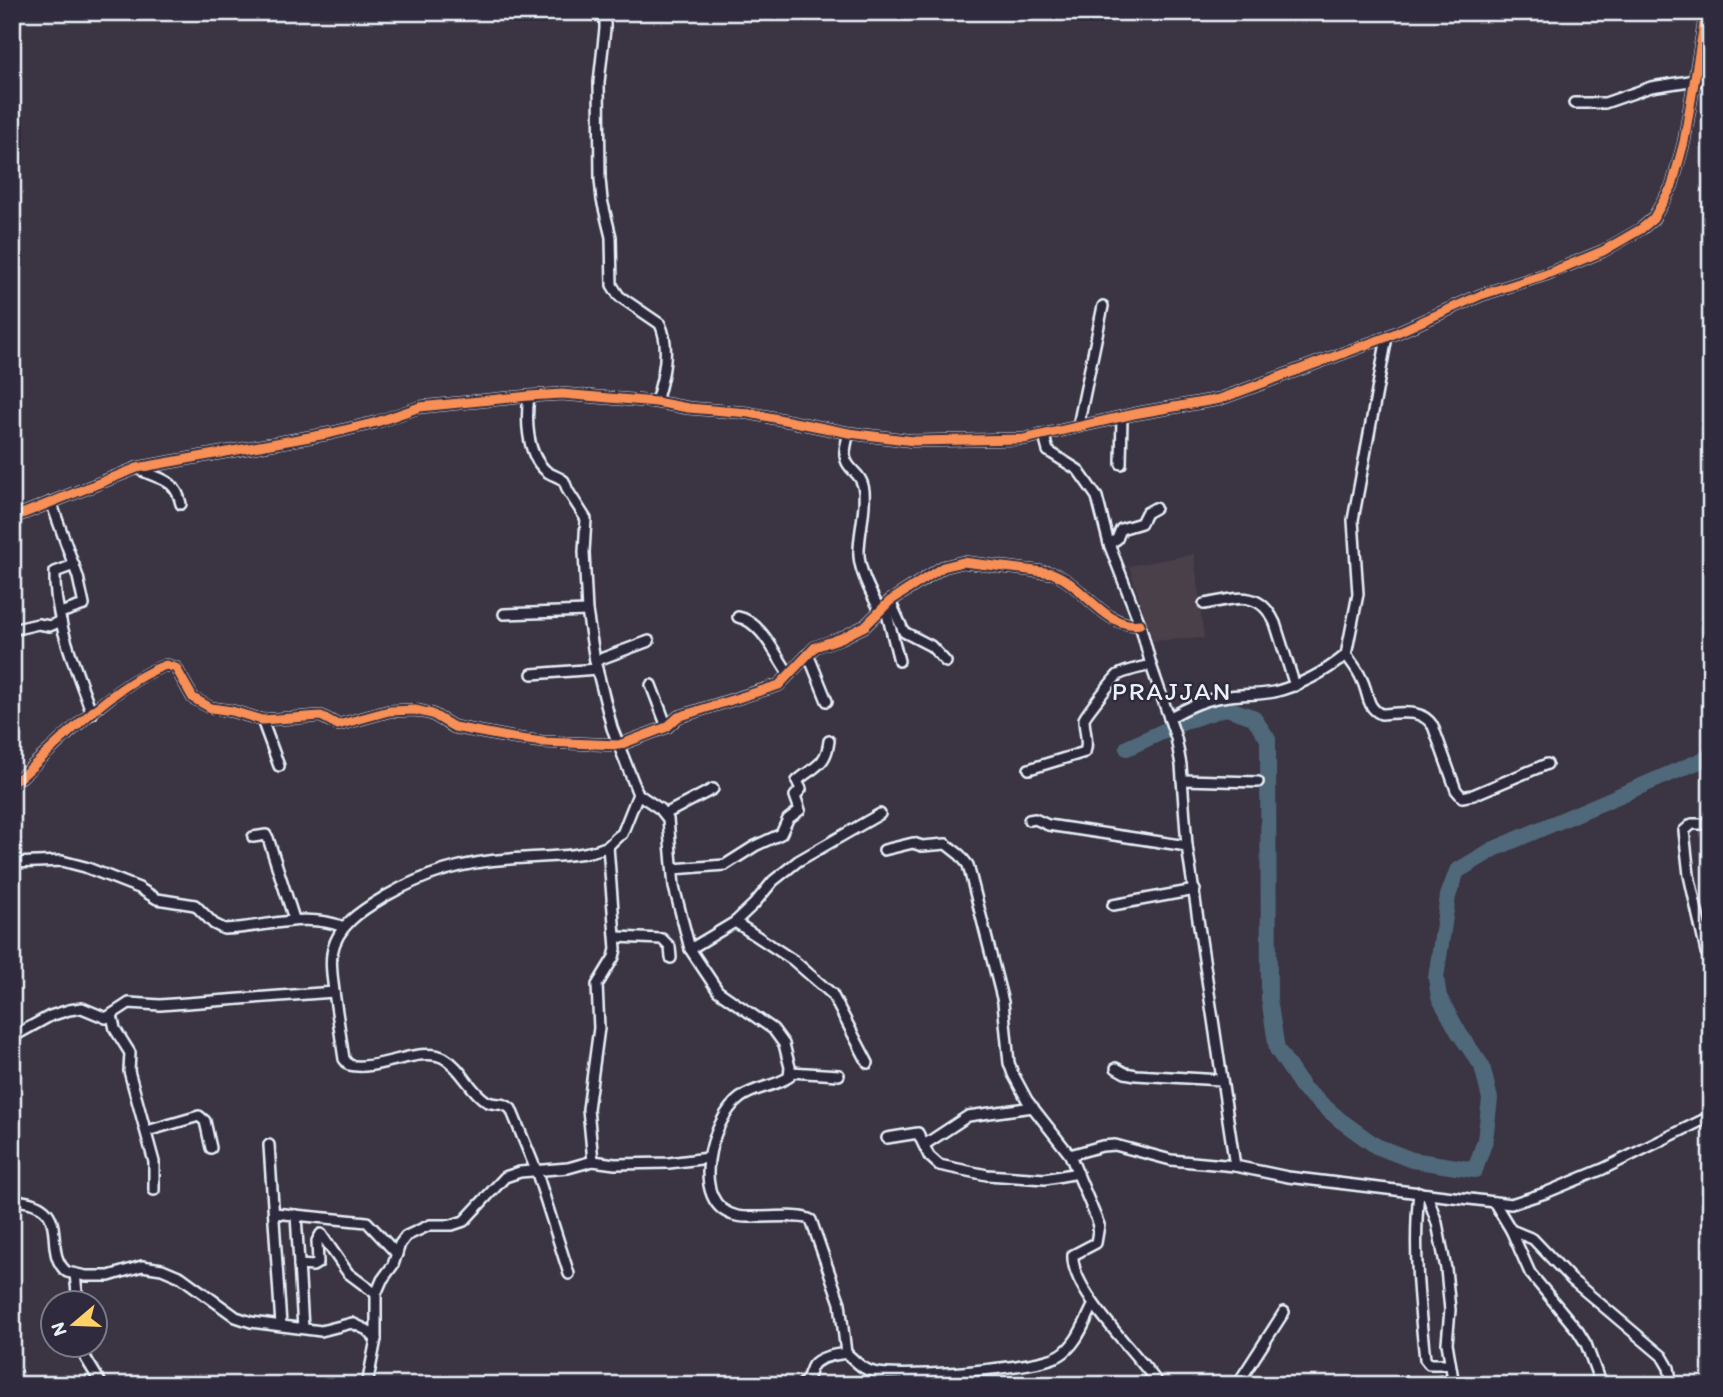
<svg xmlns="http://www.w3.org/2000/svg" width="1723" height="1397" font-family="Itim,sans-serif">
<rect width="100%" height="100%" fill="#3b3442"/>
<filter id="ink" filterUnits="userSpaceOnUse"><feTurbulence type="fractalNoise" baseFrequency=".0143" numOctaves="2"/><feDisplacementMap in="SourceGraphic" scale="14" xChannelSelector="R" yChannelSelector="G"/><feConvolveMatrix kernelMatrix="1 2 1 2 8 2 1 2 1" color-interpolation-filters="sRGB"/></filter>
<g filter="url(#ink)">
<polygon fill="#493f48" points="1194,554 1204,638 1153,641 1129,566"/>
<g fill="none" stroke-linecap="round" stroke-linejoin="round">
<polyline stroke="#50687a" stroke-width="16" points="1127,748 1186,721 1226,708 1253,717 1268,739 1269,999 1277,1049 1303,1088 1340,1120 1376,1146 1412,1160 1475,1170 1485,1140 1490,1099 1482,1066 1459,1033 1439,997 1436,978 1448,896 1457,871 1494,849 1709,757 1711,753"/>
<defs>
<g id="minor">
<path d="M 605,12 L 605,29 L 599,82 L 600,179 L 602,200 L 611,237 L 612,285 L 619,296 L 660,324 C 671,347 663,378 656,402"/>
<polyline points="1574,103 1605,103 1651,87 1696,80 1711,81"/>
<polyline points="1078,426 1103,306"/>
<path d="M 849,433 C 847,441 843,452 846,460 C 850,472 862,473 864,491 C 866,513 858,535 859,556 C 861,576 872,594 880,611"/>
<polyline points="1044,436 1048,451 1078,470 1097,497 1109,544 1140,624 1151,665 1176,738 1181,765 1187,846 1235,1166 1288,1177 1511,1204 1545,1193 1603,1169 1711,1116"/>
<polyline points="1121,464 1122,417"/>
<path d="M 137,468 C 157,480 175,476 181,504"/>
<polyline points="51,502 78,577 84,605 60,613"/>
<polyline points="12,518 137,468 332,433 377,422 420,407 529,396 562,394 656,402 688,408 749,413 849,433 914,441 1024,439 1134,414 1220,399 1387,337 1481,295 1547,274 1603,251 1641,229 1653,219 1672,186 1684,142 1706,12"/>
<polyline points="1109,544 1117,539 1121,529 1141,523 1146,513 1155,508"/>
<path d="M 74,565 L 55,572 C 53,617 77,671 92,714"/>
<polyline points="890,601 904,632 931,646 946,662"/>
<path d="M 1204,604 C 1235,599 1259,588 1275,623 L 1295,686"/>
<polyline points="885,606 899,661"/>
<polyline points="504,614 587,611"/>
<path d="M 738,617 C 761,621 776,656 789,674"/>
<polyline points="12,630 38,624 50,626 61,621"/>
<polyline points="808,654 827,701"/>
<path d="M 1346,655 C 1352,663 1358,670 1362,680 C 1369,694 1366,707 1381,714 C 1401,713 1421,708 1433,726 L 1456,790 L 1462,797 L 1473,795 L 1547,764"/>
<polyline points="595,661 649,641"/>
<polyline points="532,674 597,669"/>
<polyline points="651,685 667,727"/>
<path d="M 1169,718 C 1188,707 1207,698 1230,696 C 1245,694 1259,695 1274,692 C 1301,685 1324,673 1346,655 L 1358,594 L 1353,520 L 1387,337"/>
<polyline points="262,720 279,766"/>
<path d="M 1029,769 L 1085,752 C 1089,742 1084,730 1084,719 C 1085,715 1115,677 1118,675 C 1127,670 1140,668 1151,665"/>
<polyline points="1182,780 1258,782"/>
<path d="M 12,781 L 21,777 C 62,740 115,683 166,665 L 176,668 L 193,698 L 211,708 L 232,711 L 262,720 L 321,716 L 338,725 L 389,711 L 415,710 L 432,714 L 454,727 L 513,738 L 543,742 L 619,745 L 667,727 L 678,717 L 779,685 L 815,647 L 841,638 L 865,626 L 890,601 L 943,567 L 963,562 L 1052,573 C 1083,584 1106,630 1140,624"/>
<path d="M 638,794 L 660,809 L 668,819 L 674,887 L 690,949 L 718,991 L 773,1029 L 784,1044 L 787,1056 L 790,1067 L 789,1077 C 774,1087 754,1087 740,1098 C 711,1119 687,1205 737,1216 C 756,1220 799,1212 811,1220 L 840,1303 L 846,1353"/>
<polyline points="665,814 713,789"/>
<polyline points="1029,820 1035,819 1048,825 1187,846"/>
<polyline points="1711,824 1692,824 1684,831 1689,875 1706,952 1711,961"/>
<polyline points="253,837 266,835 268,838 294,919"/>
<polyline points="884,850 913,843 922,846 946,844 960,855 968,865 1003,1002 1009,1063 1013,1074 1027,1100 1070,1155"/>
<path d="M 12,863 L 62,861 L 85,867 L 139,888 L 157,899 L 195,905 L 214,924 L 224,929 C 265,928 304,911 344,927"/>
<path d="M 673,869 L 725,865 L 755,846 L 781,834 L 788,819 L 800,810 L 795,796 L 801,789 L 797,781 C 814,766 826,766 829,741"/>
<polyline points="1113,905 1195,890"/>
<polyline points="735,922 793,960 832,994 868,1063"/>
<polyline points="617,937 662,939 670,947 671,958"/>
<polyline points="690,949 735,922 754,904 773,881 798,861 880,814"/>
<path d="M 334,992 L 344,1059 L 349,1065 C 378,1072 420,1045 444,1058 C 462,1068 469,1090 486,1101 C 494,1106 503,1101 511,1109 L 536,1170 L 569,1274"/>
<polyline points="112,1015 115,1029 130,1053 129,1071 154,1162 154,1190"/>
<path d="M 12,1037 L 50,1016 L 69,1010 L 82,1008 L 106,1018 L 129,1003 L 160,1005 L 334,992 C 333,980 330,966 332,954 C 336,926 362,910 384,897 C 426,873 462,862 510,859 C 539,856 579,858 606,847 C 612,844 615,837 622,834 L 638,794 L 612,728 L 595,661 L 587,611 L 584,552 L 586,519 L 568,491 L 564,481 C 558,476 550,475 545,470 C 526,453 526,418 529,396"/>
<polyline points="1116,1068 1125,1073 1136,1075 1221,1080"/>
<polyline points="790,1072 839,1075"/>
<polyline points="147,1131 199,1116 205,1121 211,1148"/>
<polyline points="887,1138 918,1133 929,1156 939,1165 987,1175 1045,1179 1078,1173"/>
<polyline points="269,1145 281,1325"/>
<polyline points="924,1145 968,1116 1033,1107"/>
<polyline points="593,1161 588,1109 599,1028 597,985 614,957 616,949 608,846"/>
<path d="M 1419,1192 C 1413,1249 1419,1303 1425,1359 L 1429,1364 L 1449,1364"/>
<polyline points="1427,1194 1437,1223 1446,1269 1450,1310 1447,1343 1454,1385"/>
<path d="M 12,1200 C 77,1203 39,1250 67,1272 L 86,1276 L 109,1276 L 142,1266 L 162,1269 L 181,1277 L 236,1317 L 251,1322 L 321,1331 L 352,1323 L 367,1330 L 376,1339"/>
<polyline points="1494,1202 1511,1230 1533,1239 1572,1280 1662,1356 1669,1368 1672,1385"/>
<polyline points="274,1213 367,1222 397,1254"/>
<polyline points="296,1215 303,1328"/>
<polyline points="1511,1230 1530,1273 1578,1331 1586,1344 1601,1385"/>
<polyline points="299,1265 313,1266 318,1263 317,1241 321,1234 348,1273 376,1294"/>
<polyline points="75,1274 78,1302"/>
<polyline points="82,1344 85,1357 102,1385"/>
<polyline points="367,1385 376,1339 376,1294 382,1280 393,1265 400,1244 406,1236 430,1225 452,1225 464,1221 505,1177 520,1172 568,1168 593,1161 615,1164 669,1163 708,1158"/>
<polyline points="651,1385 654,1385"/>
<path d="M 801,1385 C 810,1379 808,1373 813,1365 C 820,1356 836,1355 846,1353 C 857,1362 862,1370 877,1373 C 907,1378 1036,1369 1060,1355 C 1077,1345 1084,1323 1093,1306"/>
<path d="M 1159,1385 C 1138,1354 1070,1290 1073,1255 L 1096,1243 L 1099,1225 L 1070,1155 L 1102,1146 L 1115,1145 L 1171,1160 L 1235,1166"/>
<polyline points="1237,1385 1284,1312"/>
<polyline points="1425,1385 1453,1379"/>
</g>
</defs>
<use href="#minor" stroke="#e8f1f8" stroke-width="14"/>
<use href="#minor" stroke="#2f2a3d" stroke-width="9"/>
<defs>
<g id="cycleway">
<polyline points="12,518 137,468 332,433 377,422 420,407 529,396 562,394 656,402 688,408 749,413 849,433 914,441 1024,439 1134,414 1220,399 1387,337 1481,295 1547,274 1603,251 1641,229 1653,219 1672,186 1684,142 1706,12"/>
<path d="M 12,781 L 21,777 C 62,740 115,683 166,665 L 176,668 L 193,698 L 211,708 L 232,711 L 262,720 L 321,716 L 338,725 L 389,711 L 415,710 L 432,714 L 454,727 L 513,738 L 543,742 L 619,745 L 667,727 L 678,717 L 779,685 L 815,647 L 841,638 L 865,626 L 890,601 L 943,567 L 963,562 L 1052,573 C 1083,584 1106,630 1140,624"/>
</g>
</defs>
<use href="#cycleway" stroke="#2f2a3d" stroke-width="13"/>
<use href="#cycleway" stroke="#f78f57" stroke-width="9"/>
</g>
</g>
<g text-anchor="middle" stroke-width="5" stroke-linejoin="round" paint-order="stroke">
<g font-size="26" letter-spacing="2" fill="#e8f1f8" stroke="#2f2a3d">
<text x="1172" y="700">PRAJJAN</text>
</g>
</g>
<rect width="1723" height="1397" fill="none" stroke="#2f2a3d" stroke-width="42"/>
<rect x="21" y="21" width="1681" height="1355" fill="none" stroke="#e8f1f8" stroke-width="2.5" filter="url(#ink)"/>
<g transform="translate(74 1324) rotate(251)"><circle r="33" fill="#2f2a3d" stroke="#797a88" stroke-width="2"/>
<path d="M0-5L12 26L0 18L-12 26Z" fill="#ffd166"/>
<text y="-10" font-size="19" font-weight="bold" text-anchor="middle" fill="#e8f1f8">N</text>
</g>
</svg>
